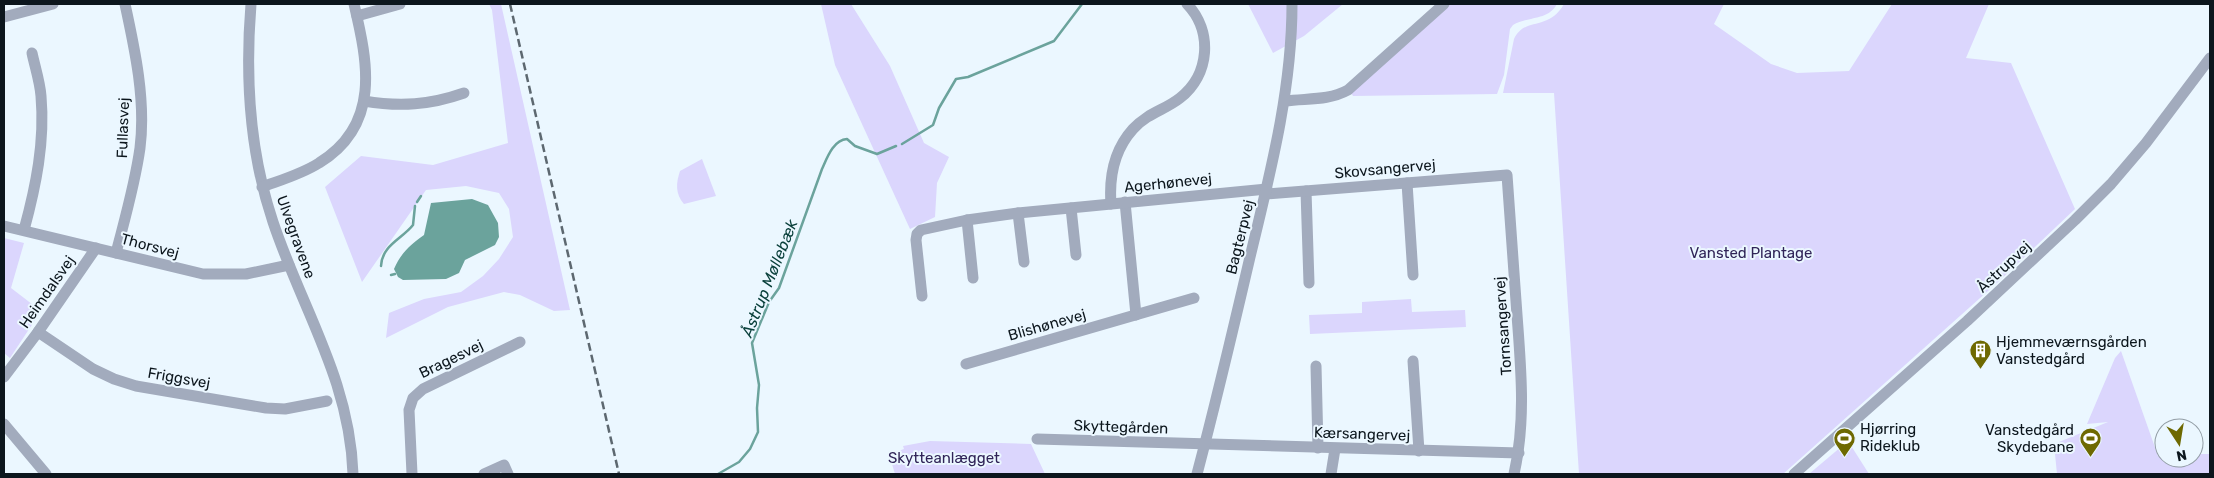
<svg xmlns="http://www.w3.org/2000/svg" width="2214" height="478" font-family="Rubik,sans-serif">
<rect width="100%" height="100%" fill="#ebf7ff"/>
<g fill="#dbd6fd">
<polygon points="489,4 501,4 570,310 554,311 520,295 504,292 448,307 386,338 389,313 424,299 461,292 483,276 499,259 513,237 509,209 499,193 466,186 426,190 362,282 325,187 361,156 433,165 508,143 492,10"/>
<polygon points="821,4 851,4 890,66 924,143 949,157 937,183 935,217 910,229 835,65"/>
<polygon points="1248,4 1343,4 1304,36 1273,53"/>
<path d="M 1449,4 L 1557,4 C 1548,21 1528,16 1513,25 L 1510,29 L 1504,75 L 1497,94 L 1353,96 L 1350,91 Z"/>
<path d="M 1564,4 L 1724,4 L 1714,24 L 1771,64 L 1797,73 L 1849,71 L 1892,4 L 1989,4 L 1966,58 L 2011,63 L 2075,209 L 1998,282 L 1783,474 L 1579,474 L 1554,93 L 1503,93 L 1514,39 C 1525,16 1548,32 1564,4 Z"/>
<path d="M 702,159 L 716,196 L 684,204 C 675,194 676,183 680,171 Z"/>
<polygon points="4,238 24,243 11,288 41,311 10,358 4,353"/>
<polygon points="1411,299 1412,312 1465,310 1466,327 1310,334 1309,315 1362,313 1362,302"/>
<polygon points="2121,351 2158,456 2164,456 2164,458 2194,458 2194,454 2210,454 2210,474 2057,474 2054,444 2108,422 2087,424 2115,358"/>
<polygon points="930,441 1031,444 1045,474 895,474 889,454 904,449 903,446"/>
<polygon points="1848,441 1869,474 1809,474"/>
</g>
<path fill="#6ba39c" d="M 472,199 L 488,205 L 498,223 L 499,237 L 495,245 L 465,260 L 459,273 L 446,279 L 403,280 L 398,277 L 394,269 C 401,253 410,245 424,235 L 431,203 Z"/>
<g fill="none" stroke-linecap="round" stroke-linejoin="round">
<g stroke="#6ba39c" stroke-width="2.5">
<polyline points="902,144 933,125 939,108 956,79 968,77 1054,41 1082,4"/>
<polyline points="417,202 421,196"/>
<path d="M 381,266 C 382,245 402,239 413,225 L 415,206"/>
<polyline points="391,275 395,274"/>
<path d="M 718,474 L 739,462 L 750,449 L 758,432 L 757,408 L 759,385 L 752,343 L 769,302 L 779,288 L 822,169 C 827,158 833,140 847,139 L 855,146 L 877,154 L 896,146"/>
</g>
<g stroke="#a2abbd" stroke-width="11">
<path d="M 251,4 C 245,78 249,151 273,222 C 302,309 350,380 353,474"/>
<polyline points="357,16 400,4"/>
<polyline points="4,17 53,4"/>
<path d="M 364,101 C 400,107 430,105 464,93"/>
<path d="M 1285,101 C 1307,98 1328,101 1348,90 L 1444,4"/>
<polyline points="1407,183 1413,275"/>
<path d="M 262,187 C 281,180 302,174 319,163 C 381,125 368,63 354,4"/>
<polyline points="1306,191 1309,283"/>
<path d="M 1266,194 L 1507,175 C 1510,222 1514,268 1517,315 C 1521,369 1526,421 1514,474"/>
<polyline points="1125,202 1136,315"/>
<path d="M 1111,204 C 1109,177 1114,150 1133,129 C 1149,112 1165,110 1180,98 C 1210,75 1213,31 1187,4"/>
<polyline points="1071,208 1076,255"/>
<polyline points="1018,213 1024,262"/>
<polyline points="967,220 973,278"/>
<polyline points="4,226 203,274 246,274 289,265"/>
<path d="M 24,230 C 36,186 45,142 41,96 C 40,82 35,67 32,53"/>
<path d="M 116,253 C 125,218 135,184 140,148 C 146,101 135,50 125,4"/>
<polyline points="922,296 916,240 917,234 921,230 967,220 1018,213 1267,189"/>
<polyline points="38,332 93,369 114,379 136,386 266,408 285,409 327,401"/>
<polyline points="1413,361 1419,451"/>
<polyline points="966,364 1194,298"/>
<polyline points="1316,366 1318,448"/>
<polyline points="4,377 38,332 96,248"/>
<polyline points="4,424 46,474"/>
<polyline points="1037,439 1519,453"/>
<polyline points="412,474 409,410 413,398 423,389 520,342"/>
<polyline points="484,474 504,465 508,474"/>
<path d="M 1197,474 C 1216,402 1233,330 1250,257 C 1270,174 1292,90 1292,4"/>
<polyline points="1331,474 1335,449"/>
<polyline points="1794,474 1967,321 2075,220 2111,184 2146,143 2210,58"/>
</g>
<polyline stroke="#5d6870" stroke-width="2.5" stroke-dasharray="8 4" stroke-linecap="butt" points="510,4 619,474"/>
</g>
<defs>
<symbol id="building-pin" viewBox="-11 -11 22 30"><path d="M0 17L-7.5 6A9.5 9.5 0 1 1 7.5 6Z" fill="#6e6901" stroke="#ebf7ff"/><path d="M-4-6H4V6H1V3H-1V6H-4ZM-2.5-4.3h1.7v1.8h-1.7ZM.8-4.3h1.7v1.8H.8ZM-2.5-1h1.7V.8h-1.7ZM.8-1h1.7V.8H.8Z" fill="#fff"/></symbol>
<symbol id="stadium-pin" viewBox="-11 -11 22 30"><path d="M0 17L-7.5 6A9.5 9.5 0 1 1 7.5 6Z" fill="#6e6901" stroke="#ebf7ff"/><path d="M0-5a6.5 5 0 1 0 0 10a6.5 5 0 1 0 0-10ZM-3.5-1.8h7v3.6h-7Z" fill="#fff"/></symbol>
</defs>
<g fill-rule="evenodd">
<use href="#building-pin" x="1968" y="338" width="25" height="34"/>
<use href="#stadium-pin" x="1832" y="426" width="25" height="34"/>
<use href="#stadium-pin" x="2078" y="426" width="25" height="34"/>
</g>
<g text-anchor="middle" stroke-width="4" stroke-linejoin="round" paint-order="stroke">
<g font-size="15" fill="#0c161d" stroke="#ebf7ff">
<text transform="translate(123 128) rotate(-88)" y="5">Fullasvej</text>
<text transform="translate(1385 169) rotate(-5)" y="5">Skovsangervej</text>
<text transform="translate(1168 183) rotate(-6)" y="5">Agerhønevej</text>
<text transform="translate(296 237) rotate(70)" y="5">Ulvegravene</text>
<text transform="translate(1240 237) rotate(-76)" y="5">Bagterpvej</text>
<text transform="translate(150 246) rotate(15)" y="5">Thorsvej</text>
<text transform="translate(2004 267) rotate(-43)" y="5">Åstrupvej</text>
<text transform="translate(47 292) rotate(-55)" y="5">Heimdalsvej</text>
<text transform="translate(1047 325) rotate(-16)" y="5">Blishønevej</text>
<text transform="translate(1503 326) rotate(-94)" y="5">Tornsangervej</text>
<text transform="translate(451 359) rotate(-26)" y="5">Bragesvej</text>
<text transform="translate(179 378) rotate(10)" y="5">Friggsvej</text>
<text transform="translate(1121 427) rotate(2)" y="5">Skyttegården</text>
<text transform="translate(1362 434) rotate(2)" y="5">Kærsangervej</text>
</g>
<g font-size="15" fill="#302458" stroke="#ebf7ff">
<text x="1751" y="258">Vansted Plantage</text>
<text x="944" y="463">Skytteanlægget</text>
</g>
<g font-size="15" fill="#0c161d" stroke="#ebf7ff" text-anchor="start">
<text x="1996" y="347">Hjemmeværnsgården<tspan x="1996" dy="17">Vanstedgård</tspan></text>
<text x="1860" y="434">Hjørring<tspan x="1860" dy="17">Rideklub</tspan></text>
<text x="2074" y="435" text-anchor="end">Vanstedgård<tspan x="2074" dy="17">Skydebane</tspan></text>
</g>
<g font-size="16" font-style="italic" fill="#0b413c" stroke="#ebf7ff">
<text transform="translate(769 278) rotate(-68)" y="6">Åstrup Møllebæk</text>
</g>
</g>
<rect width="2214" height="478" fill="none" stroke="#0c161d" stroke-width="10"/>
<g transform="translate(2179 443) rotate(168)"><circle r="24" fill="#ebf7ff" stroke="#929da5"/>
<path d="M0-4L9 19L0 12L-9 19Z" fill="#6e6901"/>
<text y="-8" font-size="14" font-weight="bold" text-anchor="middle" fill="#0c161d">N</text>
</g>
</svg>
